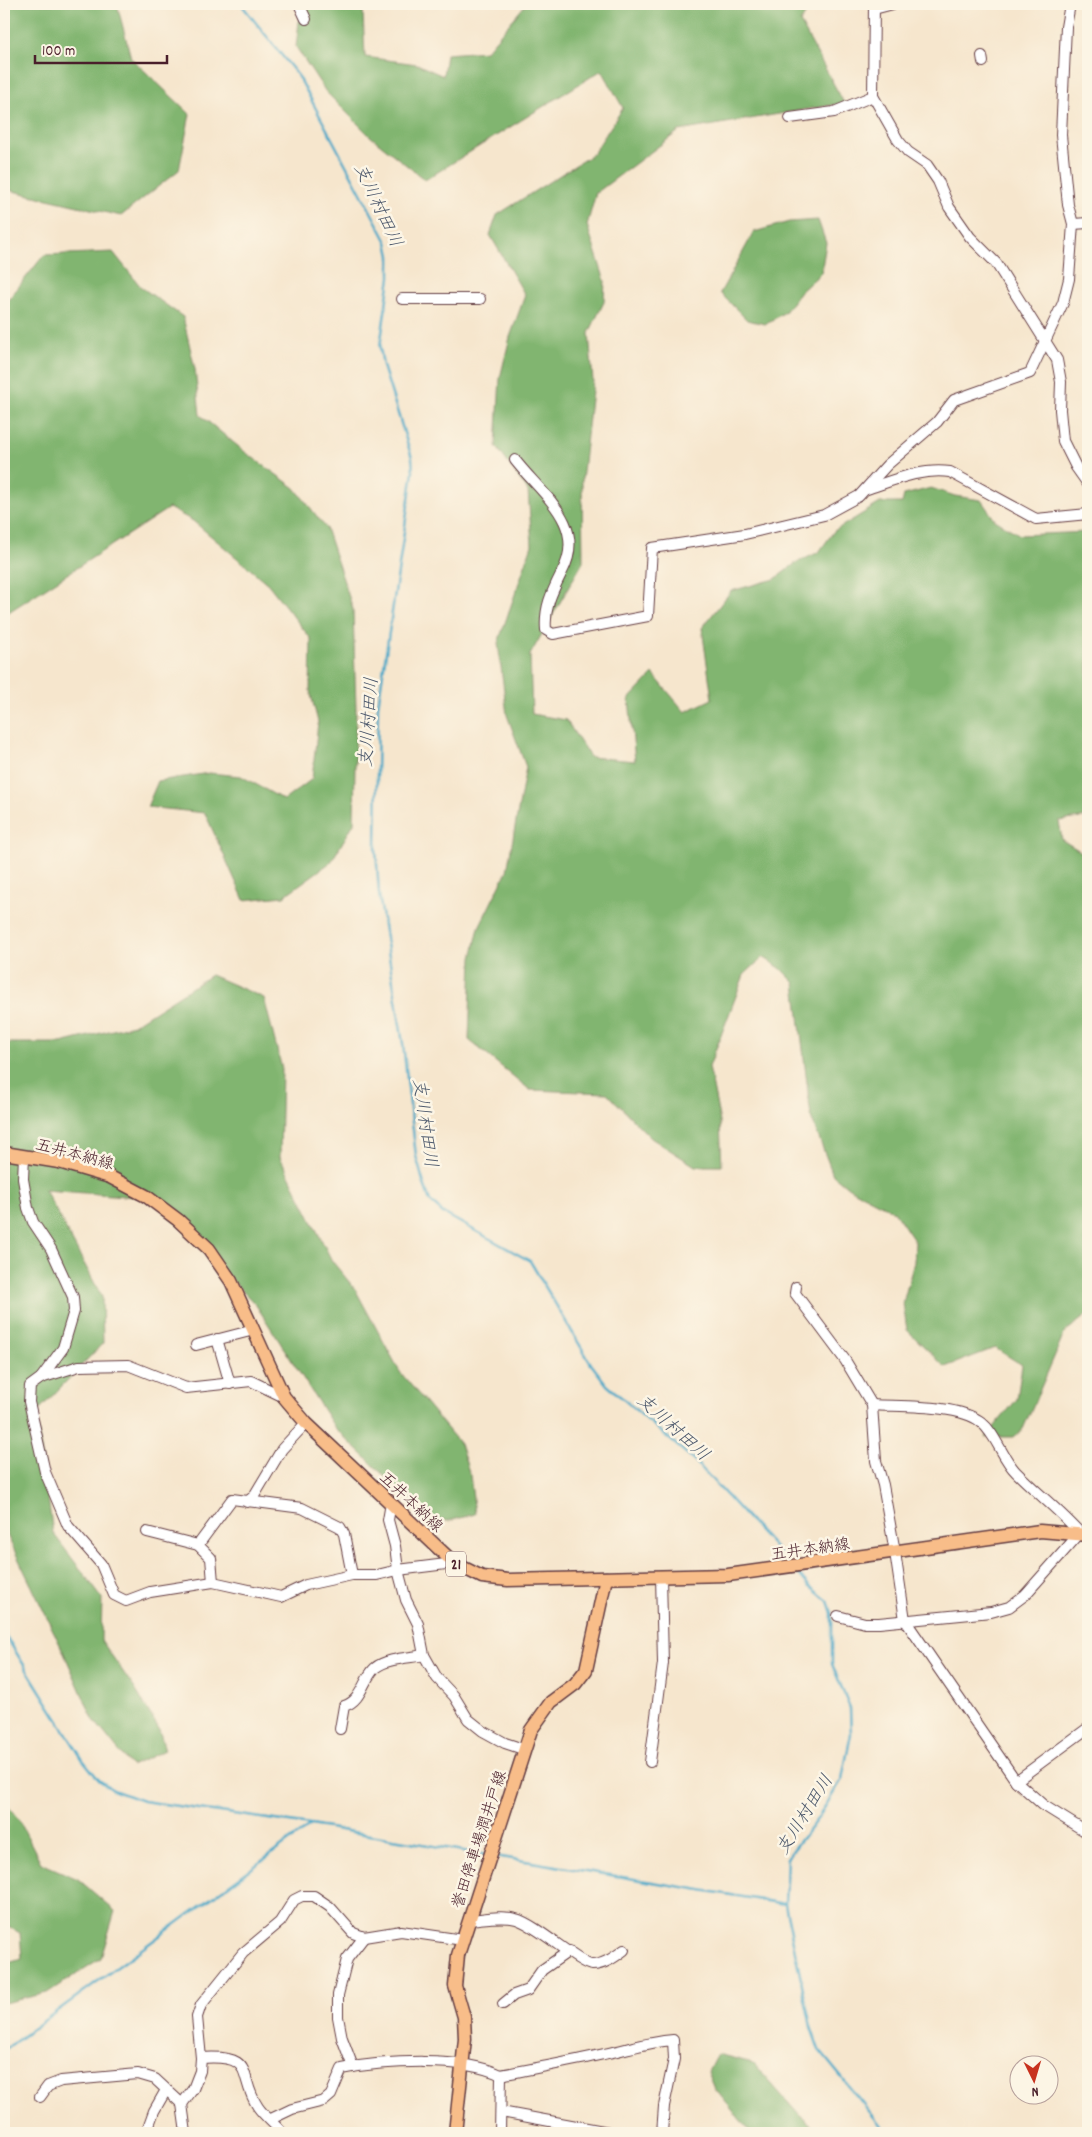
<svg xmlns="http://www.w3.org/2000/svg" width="1092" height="2137" font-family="Dekko,'Klee One',sans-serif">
<rect width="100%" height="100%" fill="#fcf5e5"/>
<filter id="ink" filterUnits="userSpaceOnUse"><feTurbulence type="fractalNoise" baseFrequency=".02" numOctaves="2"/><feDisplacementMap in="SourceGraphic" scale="10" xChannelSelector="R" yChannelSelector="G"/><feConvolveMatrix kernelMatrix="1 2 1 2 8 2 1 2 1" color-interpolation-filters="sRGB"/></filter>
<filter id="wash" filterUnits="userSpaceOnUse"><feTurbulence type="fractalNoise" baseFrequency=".0096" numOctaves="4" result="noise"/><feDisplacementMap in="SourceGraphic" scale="20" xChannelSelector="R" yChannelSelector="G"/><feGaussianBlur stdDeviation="1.12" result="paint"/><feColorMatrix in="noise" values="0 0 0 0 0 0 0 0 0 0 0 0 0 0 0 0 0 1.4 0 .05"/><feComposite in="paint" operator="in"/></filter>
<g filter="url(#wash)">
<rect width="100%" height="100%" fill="#f6e6cd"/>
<g fill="#81b570" stroke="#666a4e">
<polygon points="4,4 117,4 131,58 190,114 179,170 121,216 4,189"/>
<polygon points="301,4 368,4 363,13 365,57 417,64 443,76 446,54 486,51 526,4 813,4 800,22 844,103 679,131 596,193 587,225 605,281 604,302 589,333 593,381 582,481 583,562 530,655 532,714 566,720 590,757 635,761 629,699 653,674 685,712 712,699 702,628 731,591 775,579 796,563 819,552 834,531 880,503 902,503 904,495 931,488 955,496 981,500 995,520 1020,535 1088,532 1088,817 1059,821 1062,840 1088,856 1088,1314 1065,1332 1023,1429 1014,1437 986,1437 1017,1399 1022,1365 995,1348 945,1367 907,1330 903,1303 914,1262 915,1242 894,1211 849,1188 833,1175 811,1117 795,983 780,968 763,957 744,975 709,1067 720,1122 722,1166 695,1166 651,1138 607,1093 530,1090 469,1040 472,958 479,927 507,871 526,767 507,715 498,643 532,545 528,491 496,446 500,378 510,337 525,295 490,235 497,215 593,154 623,108 602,70 425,180 370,136 326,92 296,47"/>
<polygon points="818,220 826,243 821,273 800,292 785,312 765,324 747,320 720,293 754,232 789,222"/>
<polygon points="113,252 141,287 183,317 195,369 200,415 245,452 295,488 326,528 353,609 356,709 354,823 331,862 284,896 244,900 205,813 147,807 158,781 209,773 241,776 284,800 312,779 318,722 310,691 311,639 268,584 193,521 169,508 4,615 4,305 44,255"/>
<polygon points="211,975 264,998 282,1069 280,1157 332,1261 355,1289 400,1372 460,1444 470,1475 475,1514 449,1521 429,1519 335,1428 256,1305 152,1198 45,1190 102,1297 103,1343 36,1413 53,1533 102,1598 101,1640 135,1689 159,1729 165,1750 131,1766 93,1719 63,1651 4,1529 4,1043 61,1043 133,1025"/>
<polygon points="4,1801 19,1820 41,1863 78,1879 115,1911 101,1958 47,1993 4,2003 4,1964 22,1959 20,1933 9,1927 4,1929"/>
<polygon points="717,2054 753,2063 800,2116 823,2133 751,2133 715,2089 708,2072"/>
</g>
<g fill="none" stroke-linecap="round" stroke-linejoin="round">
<g stroke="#4aa8c8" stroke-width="2.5">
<polyline points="241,4 299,77 387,242 390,256 390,277 380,347 383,366 412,458 413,472 378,706 376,849 379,894 403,1044 416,1156 423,1181 430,1201 443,1213 530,1261 591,1364 607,1385 694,1460 788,1562"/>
<polyline points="795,1570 809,1586 828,1601 832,1613 832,1664 850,1708 851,1734 842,1779 818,1818 787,1858 785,1904 811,2027 819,2050 887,2133"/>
<polyline points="4,1633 83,1760 99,1780 113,1790 143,1801 310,1825"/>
<polyline points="495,1856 785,1904"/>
<polyline points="4,2050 311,1825 487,1855"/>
</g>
</g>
</g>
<g filter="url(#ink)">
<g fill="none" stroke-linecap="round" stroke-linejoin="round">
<defs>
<g id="minor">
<polyline points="299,4 306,19"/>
<polyline points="874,4 873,96 898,140 908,152 927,165 938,181 949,207 970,237 996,263 1057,360 1061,382 1060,410 1063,441 1076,467 1088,484"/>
<polyline points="874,9 893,4"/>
<polyline points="982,56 983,62"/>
<polyline points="790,118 834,112 873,96"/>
<polyline points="1073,224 1088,223"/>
<polyline points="402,299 480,299"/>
<path d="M 515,460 C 541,494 588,524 562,572 C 552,592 544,607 546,630 L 553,634 L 648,616 L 652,548 L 745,534 L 824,515 L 859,496 L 887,465 L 937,422 L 954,400 L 1030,373 L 1063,303 L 1069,279 L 1073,224 L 1068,205 L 1061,135 L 1066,27 L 1070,4"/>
<path d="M 867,489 C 894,480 922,468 950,472 L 1036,519 L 1088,514"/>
<polyline points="24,1156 23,1179 28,1208 33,1222 51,1249 73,1297 74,1311 63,1348 41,1378"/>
<polyline points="796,1287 795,1293 845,1360 872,1405 876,1461 883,1485 895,1552 905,1620 1016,1781 1043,1805 1088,1833"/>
<polyline points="217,1339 230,1384"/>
<polyline points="196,1345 254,1330"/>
<polyline points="284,1397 251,1381 186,1388 128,1365 79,1366 41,1378 30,1386 29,1402 45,1472 68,1526 101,1564 114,1595 126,1601 150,1592 213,1582 281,1597 306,1585 352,1575 377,1575 398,1570 454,1563"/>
<polyline points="247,1502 254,1496 282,1449 306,1423"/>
<polyline points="391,1503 388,1520 395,1546 398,1570 406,1600 418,1624 424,1655 437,1678 454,1696 468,1719 483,1731 505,1743 523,1749"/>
<polyline points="147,1532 198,1545 211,1558 213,1582"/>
<polyline points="198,1545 232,1499 302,1508 340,1527 344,1534 352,1575"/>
<path d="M 838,1616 L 865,1623 L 879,1623 L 991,1612 L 1009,1607 L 1025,1595 L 1080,1533 C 1060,1511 1037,1493 1016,1472 C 1002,1458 996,1434 981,1422 C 958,1404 900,1407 872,1405"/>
<path d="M 340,1729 L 344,1706 C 362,1701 363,1679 375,1668 C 387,1658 410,1658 424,1655"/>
<polyline points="650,1762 663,1663 661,1576"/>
<polyline points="1016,1781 1088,1728"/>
<path d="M 469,1920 C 483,1919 502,1915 516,1919 C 536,1924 580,1965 592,1965 C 604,1965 615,1957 624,1950"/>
<polyline points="503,2004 514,1995 528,1990 542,1970 569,1951"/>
<path d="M 201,2058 C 258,2054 237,2076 258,2107 C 264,2116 275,2124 282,2133"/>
<polyline points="353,2067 342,2038 338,2017 338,1995 347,1959 364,1937"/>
<path d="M 501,2075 C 535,2068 570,2062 604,2054 C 628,2049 648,2042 673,2040 L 674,2059 L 664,2106 L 662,2133"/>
<polyline points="40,2097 48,2086 61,2081 138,2074 155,2079 182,2104 186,2133"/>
<polyline points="182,2104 193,2089 200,2071 201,2058 197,2017 201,2005 243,1953 280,1922 294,1900 302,1896 314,1896 330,1907 353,1933 364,1937 401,1931 463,1940"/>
<polyline points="501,2112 614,2133"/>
<path d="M 271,2119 L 292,2109 L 324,2101 L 331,2095 L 342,2069 C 384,2061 463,2056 501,2075 L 500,2133"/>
<polyline points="146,2133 154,2111 166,2090"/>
</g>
<g id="major">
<polyline points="4,1153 59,1162 110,1177 146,1196 178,1220 209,1249 231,1281 284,1397 306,1423 454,1563 482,1577 508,1580 728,1575 1040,1531 1088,1535"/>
<polyline points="455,2133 465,2039 464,2017 455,1986 458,1955 531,1730 551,1702 575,1684 586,1670 606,1578"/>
</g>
</defs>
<use href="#minor" stroke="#643d43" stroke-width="12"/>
<use href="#major" stroke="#643d43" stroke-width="15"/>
<use href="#minor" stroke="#fff" stroke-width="10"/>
<use href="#major" stroke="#f8bd89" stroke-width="12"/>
</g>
</g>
<g text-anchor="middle" stroke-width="5" stroke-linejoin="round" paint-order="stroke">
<rect fill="#fcf5e5" stroke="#7f5f63" stroke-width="1" x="446" y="1551.5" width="20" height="25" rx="4"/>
<g font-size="15" font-weight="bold" fill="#4a1f2b">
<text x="456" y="1569">21</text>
</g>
<g font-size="16" fill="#4a1f2b" stroke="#fcf5e5">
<text transform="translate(75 1153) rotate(15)" y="6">五井本納線</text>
<text transform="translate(412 1501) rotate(43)" y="6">五井本納線</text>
<text transform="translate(810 1548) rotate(-8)" y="6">五井本納線</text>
<text transform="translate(478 1839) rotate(-72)" y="6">誉田停車場潤井戸線</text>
</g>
<g font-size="18" font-style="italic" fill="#4a566a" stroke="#fcf5e5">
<text transform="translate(379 205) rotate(65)" y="6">支川村田川</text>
<text transform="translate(368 722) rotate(-86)" y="6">支川村田川</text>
<text transform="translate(426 1123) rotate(82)" y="6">支川村田川</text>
<text transform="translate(674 1427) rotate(42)" y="6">支川村田川</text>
<text transform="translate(804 1814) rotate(-58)" y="6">支川村田川</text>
</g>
</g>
<rect width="1092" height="2137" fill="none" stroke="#fcf5e5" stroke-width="20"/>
<g transform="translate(1034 2080) rotate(175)"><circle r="24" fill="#fcf5e5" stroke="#b59f9b"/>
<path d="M0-4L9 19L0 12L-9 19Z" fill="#c8321e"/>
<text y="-8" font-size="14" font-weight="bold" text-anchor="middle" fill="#4a1f2b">N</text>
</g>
<path d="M35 55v8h132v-8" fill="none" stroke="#4a1f2b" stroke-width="2.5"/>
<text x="42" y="55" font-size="15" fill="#4a1f2b" stroke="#fcf5e5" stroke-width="4" paint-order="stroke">100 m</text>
</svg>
